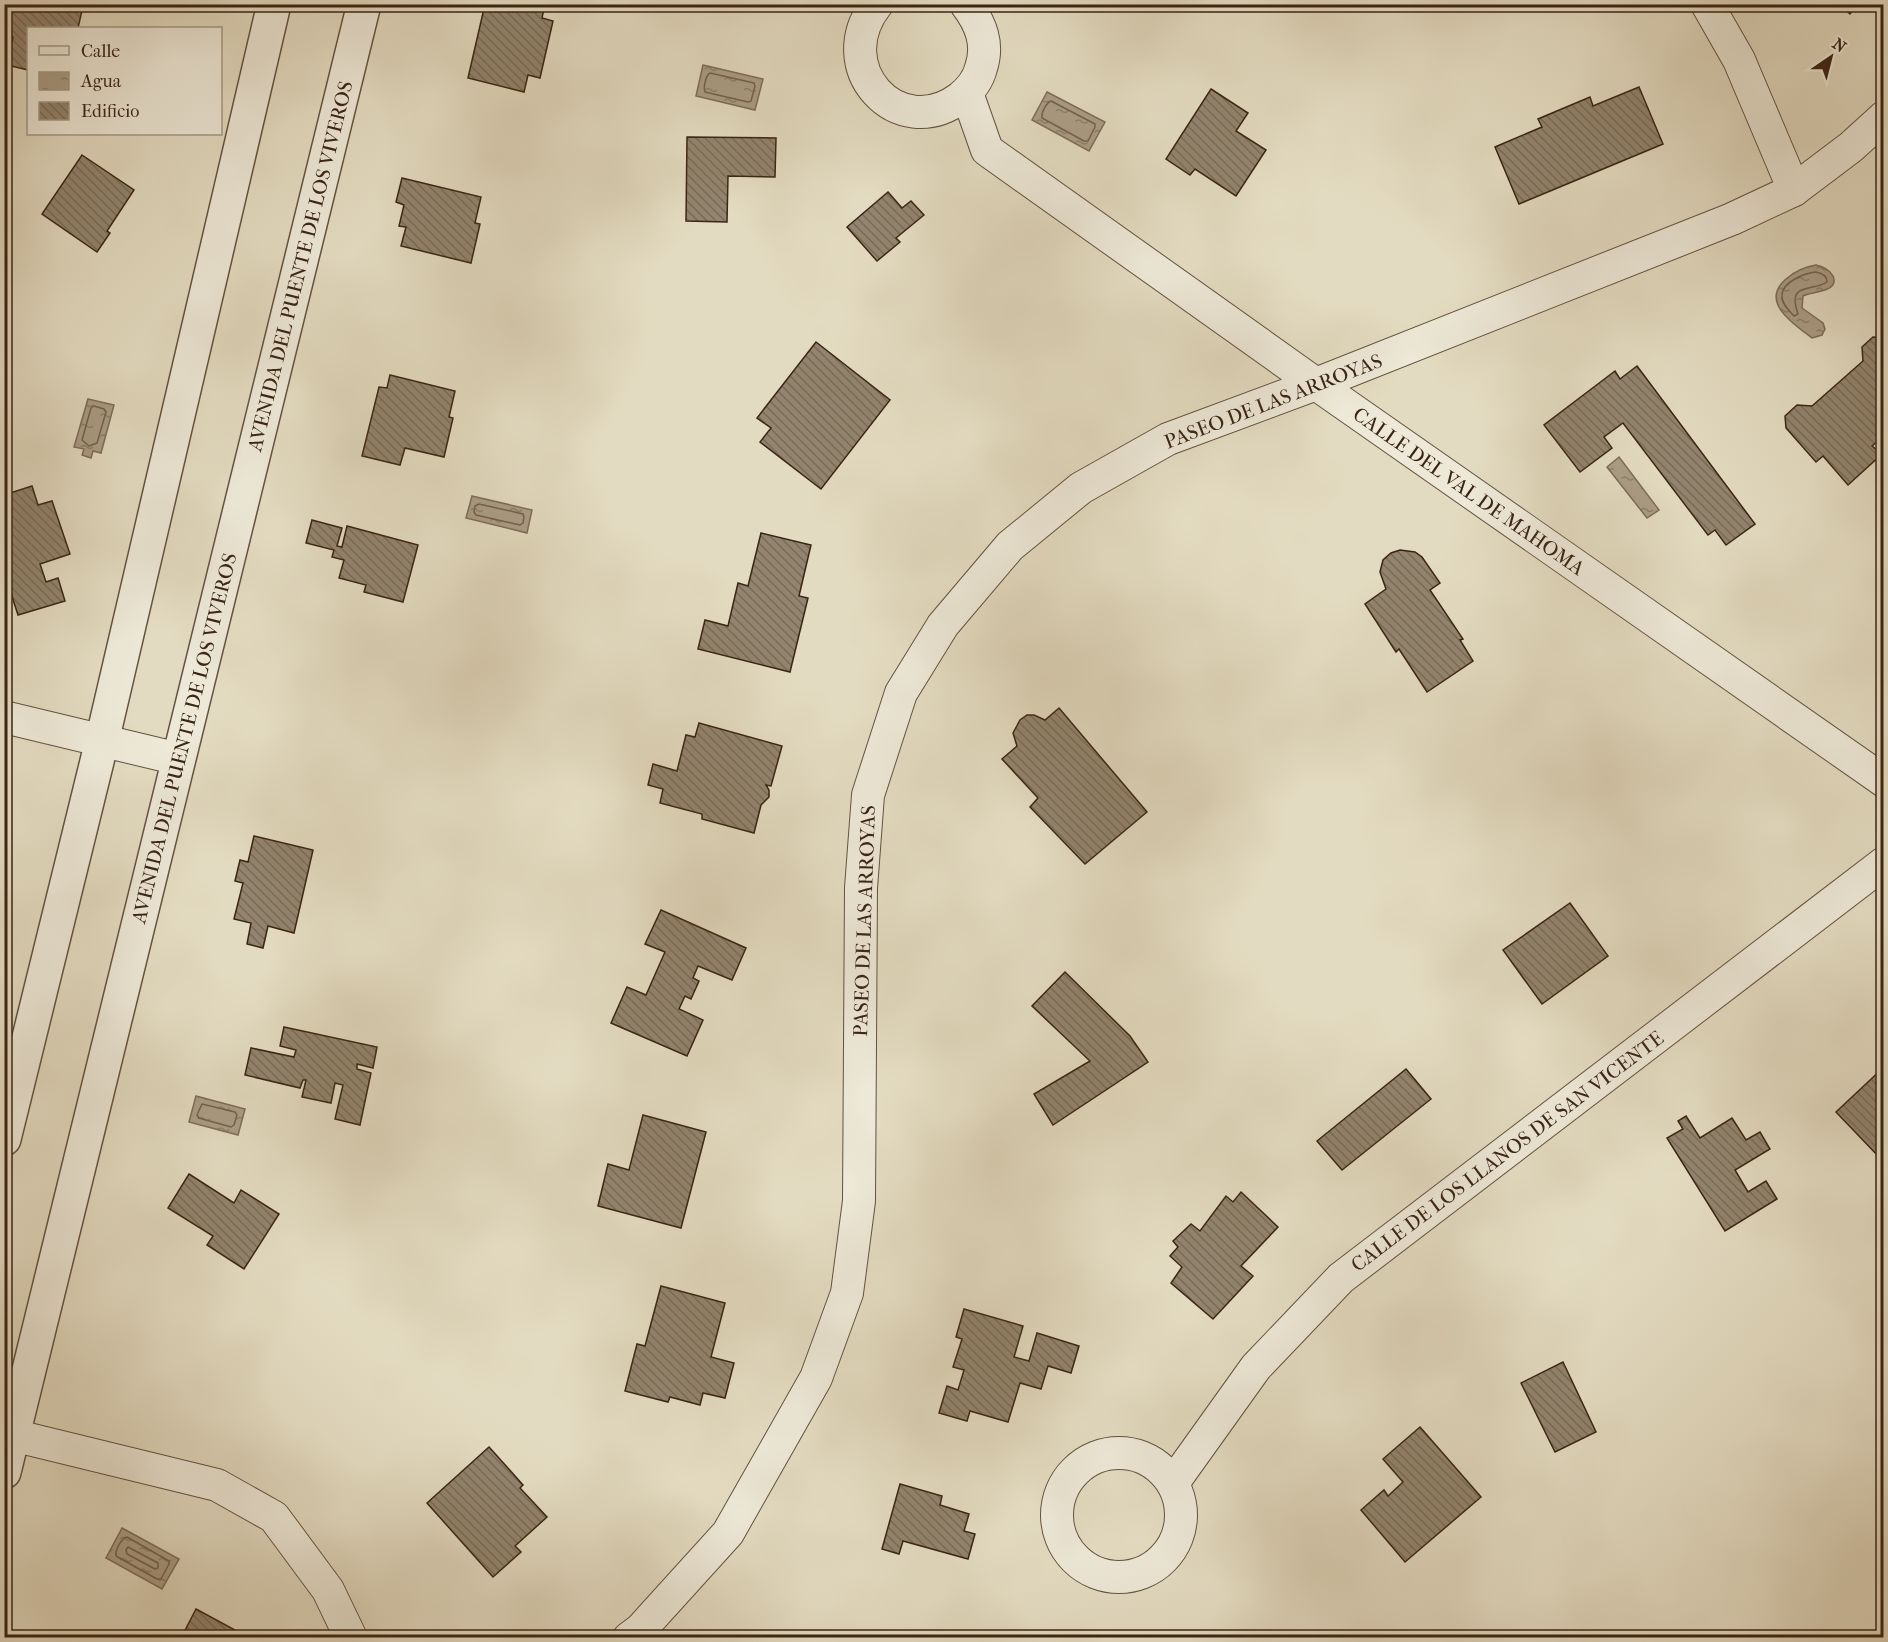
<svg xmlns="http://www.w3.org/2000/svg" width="1888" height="1642" font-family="'IM FELL French Canon',serif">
<defs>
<pattern id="water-ripples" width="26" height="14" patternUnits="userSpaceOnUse" patternTransform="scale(1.5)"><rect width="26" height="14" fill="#aa9d86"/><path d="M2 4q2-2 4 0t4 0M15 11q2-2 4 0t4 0" fill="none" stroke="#8b806c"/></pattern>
<pattern id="building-back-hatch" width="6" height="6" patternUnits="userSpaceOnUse" patternTransform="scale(1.5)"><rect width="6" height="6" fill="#92846e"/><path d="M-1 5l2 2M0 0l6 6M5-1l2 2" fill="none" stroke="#786c59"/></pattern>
</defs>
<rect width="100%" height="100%" fill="#e3dbc1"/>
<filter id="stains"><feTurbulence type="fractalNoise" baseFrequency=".00333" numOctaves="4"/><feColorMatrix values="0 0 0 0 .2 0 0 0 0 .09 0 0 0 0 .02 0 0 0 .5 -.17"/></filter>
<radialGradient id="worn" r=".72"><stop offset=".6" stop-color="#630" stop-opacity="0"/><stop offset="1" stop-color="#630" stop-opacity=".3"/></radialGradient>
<g fill="url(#water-ripples)" stroke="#7d6d58" stroke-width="1.5">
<polygon points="703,65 763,79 755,110 696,96"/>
<polygon points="1047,92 1105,122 1089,151 1032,120"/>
<path d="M 1816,265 C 1823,267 1829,269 1833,276 C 1840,293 1811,291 1803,296 L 1802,308 L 1823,323 L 1825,329 L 1822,335 L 1812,338 C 1794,324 1759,302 1786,279 C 1795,271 1804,267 1816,265 Z"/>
<polygon points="88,399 114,405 101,453 93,451 91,458 82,455 84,449 74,447"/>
<polygon points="1619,457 1659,510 1647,518 1607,467"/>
<polygon points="472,496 532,510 527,533 466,518"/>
<polygon points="196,1096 245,1109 238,1135 189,1122"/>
<polygon points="122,1528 179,1559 162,1589 106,1558"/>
</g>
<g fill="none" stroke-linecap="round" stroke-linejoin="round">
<g stroke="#72614d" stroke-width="1.5">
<path d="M 710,73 L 754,83 L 755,86 L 751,101 L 748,102 L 705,92 C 703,87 706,75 710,73 Z"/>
<path d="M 1051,101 L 1095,124 L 1095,127 L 1088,141 L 1084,141 L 1042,118 C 1041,113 1046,103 1051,101 Z"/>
<path d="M 1816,272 C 1822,273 1827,276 1827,282 C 1813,292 1786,281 1798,314 L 1794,316 C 1789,311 1781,303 1782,295 C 1782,282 1805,273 1816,272 Z"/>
<polygon points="94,406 104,409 106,412 97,443 89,446 82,440 91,408"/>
<polygon points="479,504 523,514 524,517 523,523 520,525 476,515 474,512 475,506"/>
<polygon points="202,1104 235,1112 237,1115 234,1125 231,1127 199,1118 197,1115"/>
<path d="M 127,1537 L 169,1561 L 169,1564 L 161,1579 L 157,1579 L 116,1556 C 115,1550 121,1539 127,1537 Z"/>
<polygon points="128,1547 158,1563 158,1568 155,1569 127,1554 126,1550"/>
</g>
</g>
<g fill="url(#building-back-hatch)" stroke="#3a2514" stroke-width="1.5">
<polygon points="4,4 39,4 56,9 57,4 83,6 78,28 28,28 28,70 7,65 13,37 4,35"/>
<polygon points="485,4 545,4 542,18 553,21 540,78 528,75 524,92 468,78"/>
<polygon points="1838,4 1857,4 1850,14"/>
<polygon points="1639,87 1663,144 1519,204 1495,147 1542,127 1538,119 1590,97 1593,106"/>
<polygon points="1211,89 1248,113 1236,131 1266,150 1236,196 1195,169 1190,175 1166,159"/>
<polygon points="687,137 776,138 775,177 728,176 727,222 686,221"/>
<polygon points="82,155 134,190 107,231 110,233 97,252 42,214"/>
<polygon points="402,178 481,197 475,223 480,224 471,263 401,246 406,227 399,226 404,205 396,202"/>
<polygon points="888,192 902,208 911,201 924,215 896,238 900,242 877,261 847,227"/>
<polygon points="1873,337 1884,338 1884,436 1872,446 1882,454 1848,485 1823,456 1816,462 1786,428 1785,416 1797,405 1812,406 1863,361 1862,347"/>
<polygon points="816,342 890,400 821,489 760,442 771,428 757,418"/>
<polygon points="1637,366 1755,524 1726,545 1715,530 1708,535 1623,423 1604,437 1612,448 1580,472 1544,425 1615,371 1620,379"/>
<polygon points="390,375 455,391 449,417 453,418 444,457 405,448 400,465 362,456 379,387 387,388"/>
<polygon points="32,486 38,505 52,501 70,554 40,564 46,582 58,578 65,601 18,615 8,584 4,584 4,495"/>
<polygon points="312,520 342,528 337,546 342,547 347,526 418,545 403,602 364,592 366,585 339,578 344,560 332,557 334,550 306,543"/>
<polygon points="761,533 811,545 799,596 808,598 790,672 698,649 705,620 728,626 738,583 748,586"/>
<polygon points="1400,550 1415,552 1422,557 1440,583 1430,590 1463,639 1460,640 1473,661 1427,692 1399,649 1396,652 1365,604 1386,589 1380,572 1383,560 1391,553"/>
<polygon points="1059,708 1147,812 1085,864 1030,807 1038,798 1002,759 1017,746 1013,733 1020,720 1027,715 1034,715 1045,720"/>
<polygon points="699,723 782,746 771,786 766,785 769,790 769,797 761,805 754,833 702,819 702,814 660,803 663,789 648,785 653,764 677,771 686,735 695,737"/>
<polygon points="254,836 313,850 294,933 268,926 263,948 247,944 251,923 234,919 243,883 235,881 240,860 248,862"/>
<polygon points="1570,903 1608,956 1542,1004 1503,950"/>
<polygon points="661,910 746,948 732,980 698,966 693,978 699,981 691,999 685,996 679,1009 703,1020 687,1056 611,1023 627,987 646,995 665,952 645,944"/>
<polygon points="1065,972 1130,1036 1148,1062 1053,1125 1034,1094 1090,1061 1032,1006"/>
<polygon points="284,1027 377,1047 373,1068 357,1064 357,1069 371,1073 360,1125 335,1119 343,1085 335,1083 331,1103 302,1097 306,1080 303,1080 300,1088 245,1075 251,1048 294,1057 296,1050 280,1046"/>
<polygon points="1884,1067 1884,1157 1881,1159 1836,1112"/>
<polygon points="1406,1069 1431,1099 1342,1170 1317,1141"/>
<polygon points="643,1115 706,1132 681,1228 598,1206 608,1164 629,1170"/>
<polygon points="1686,1116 1700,1138 1732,1118 1746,1140 1760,1132 1770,1149 1735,1170 1748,1192 1766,1181 1777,1199 1725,1231 1667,1138 1683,1129 1678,1121"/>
<polygon points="189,1174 234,1203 241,1190 279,1214 244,1269 207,1245 213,1236 168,1208"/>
<polygon points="1241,1192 1278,1227 1241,1266 1253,1276 1213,1319 1171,1283 1182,1267 1170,1256 1178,1247 1173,1241 1191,1224 1200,1231 1226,1196 1233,1202"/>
<polygon points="661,1286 725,1303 711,1357 734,1363 725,1398 703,1393 700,1405 670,1397 668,1402 625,1391 637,1344 645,1346"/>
<polygon points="964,1309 1023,1326 1014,1357 1029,1361 1037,1333 1079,1346 1071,1373 1048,1366 1041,1389 1020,1383 1008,1422 970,1411 967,1421 939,1413 947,1386 958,1390 964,1370 953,1367 962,1339 956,1337"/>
<polygon points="1563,1362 1596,1432 1555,1452 1521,1383"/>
<polygon points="1420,1427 1481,1497 1405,1562 1361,1510 1384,1490 1388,1496 1403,1482 1383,1459"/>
<polygon points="489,1447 523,1485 520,1488 547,1517 515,1546 521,1552 493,1577 427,1503"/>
<polygon points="900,1484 942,1496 940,1505 969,1514 964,1531 975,1534 968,1559 903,1541 899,1554 882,1549"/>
<polygon points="196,1609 235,1630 231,1638 181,1638"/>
</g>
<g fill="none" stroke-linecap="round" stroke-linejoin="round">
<defs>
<g id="minor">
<path d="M 877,4 C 827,67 898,144 960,98 C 970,90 978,80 981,68 C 989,44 981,24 966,4"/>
<polyline points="1707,4 1739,60 1794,190"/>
<polyline points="967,93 987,150 1316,384 1884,781"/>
<polyline points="4,717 179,759"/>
<polyline points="4,1433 217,1485 274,1517 328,1590 351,1638"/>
<circle cx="1119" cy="1515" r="62"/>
<polyline points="1173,1483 1256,1367 1341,1278 1884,863"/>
<polyline points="629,1638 641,1629 728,1533 816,1378 847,1293 859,1201 861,888 868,795 901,693 943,625 1010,546 1081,488 1168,439 1316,384 1732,219 1794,190 1851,147 1884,117"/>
</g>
<g id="tertiary">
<polyline points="4,1139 102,741 274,4"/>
<polyline points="4,1472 364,4"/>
</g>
</defs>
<use href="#minor" stroke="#64523f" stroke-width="34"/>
<use href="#tertiary" stroke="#64523f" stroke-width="36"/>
<use href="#minor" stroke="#ede8d7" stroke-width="32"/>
<use href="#tertiary" stroke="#ede8d7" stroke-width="33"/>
</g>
<g text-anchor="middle" stroke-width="5" stroke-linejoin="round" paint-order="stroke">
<g font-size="20" fill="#3a2514" stroke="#ede8d7">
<text transform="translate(300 266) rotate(-76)" y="7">AVENIDA DEL PUENTE DE LOS VIVEROS</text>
<text transform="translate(1273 401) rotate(-21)" y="7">PASEO DE LAS ARROYAS</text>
<text transform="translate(1469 491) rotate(35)" y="7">CALLE DEL VAL DE MAHOMA</text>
<text transform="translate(184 738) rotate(-76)" y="7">AVENIDA DEL PUENTE DE LOS VIVEROS</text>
<text transform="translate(864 921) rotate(-88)" y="7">PASEO DE LAS ARROYAS</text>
<text transform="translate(1507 1151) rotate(-37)" y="7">CALLE DE LOS LLANOS DE SAN VICENTE</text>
</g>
</g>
<rect width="1888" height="1642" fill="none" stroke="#e3dbc1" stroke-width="24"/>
<rect x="6" y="6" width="1876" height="1630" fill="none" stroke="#3a2514" stroke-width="3"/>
<rect x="12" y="12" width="1864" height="1618" fill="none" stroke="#3a2514" stroke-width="1.5"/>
<rect x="27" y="27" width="195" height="108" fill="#ede8d7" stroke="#a59a89" stroke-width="1.5"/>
<rect x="39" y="46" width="30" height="9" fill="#ede8d7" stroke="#a59a89" stroke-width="1.5"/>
<text x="81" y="57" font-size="18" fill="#3a2514">Calle</text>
<rect x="39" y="72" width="30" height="18" fill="url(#water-ripples)" stroke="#a59a89" stroke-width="1.5"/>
<text x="81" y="87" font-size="18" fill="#3a2514">Agua</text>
<rect x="39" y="102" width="30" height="18" fill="url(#building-back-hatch)" stroke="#a59a89" stroke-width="1.5"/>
<text x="81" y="117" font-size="18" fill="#3a2514">Edificio</text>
<g transform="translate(1831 57) rotate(35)" stroke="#ede8d7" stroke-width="4.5" paint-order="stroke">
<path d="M0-4.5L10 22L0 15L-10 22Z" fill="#3a2514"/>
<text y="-9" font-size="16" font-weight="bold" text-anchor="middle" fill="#3a2514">N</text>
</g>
<rect width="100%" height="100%" filter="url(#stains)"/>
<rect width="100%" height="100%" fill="url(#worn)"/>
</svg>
